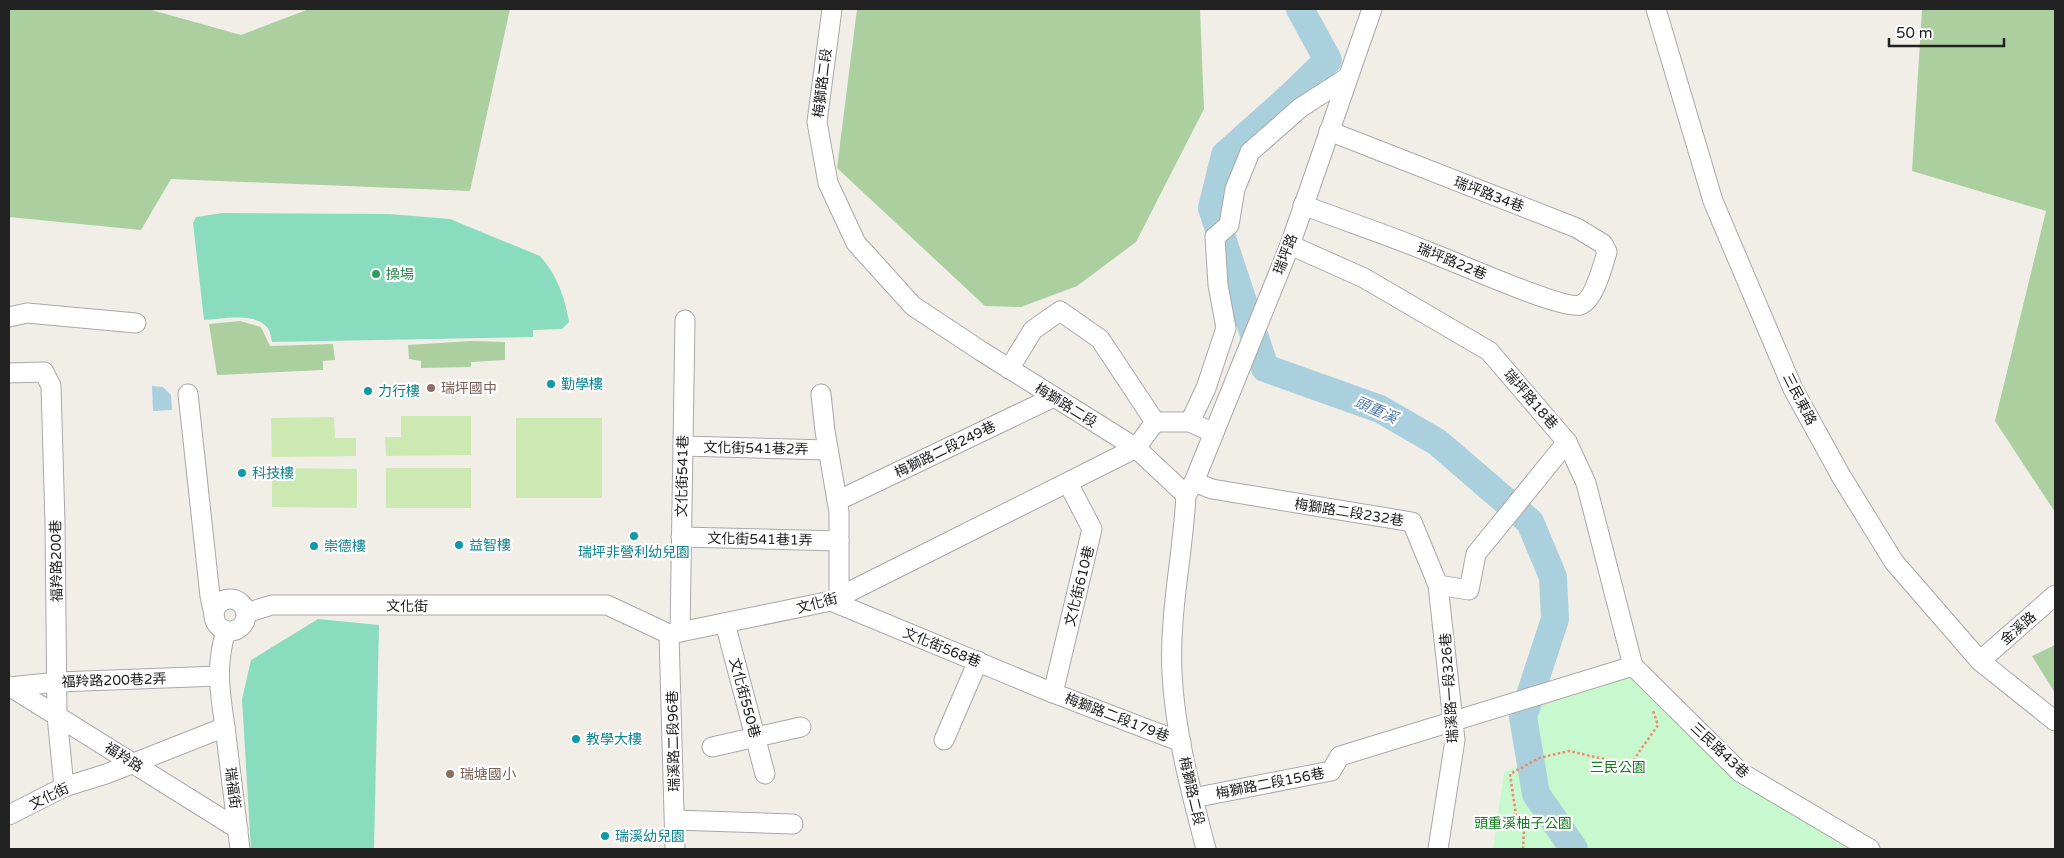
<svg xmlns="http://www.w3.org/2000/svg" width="2064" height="858" font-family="'Varela Round','Noto Sans TC',sans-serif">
<rect width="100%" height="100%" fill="#f1eee8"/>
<g fill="#cbe9b1">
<polygon points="401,416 471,416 471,455 386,456 385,437 401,437"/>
<polygon points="334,417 335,438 356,438 356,456 272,457 271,418"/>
<rect x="516" y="418" width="86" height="80"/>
<polygon points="272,468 357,469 357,508 272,507"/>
<rect x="386" y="468" width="85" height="40"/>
</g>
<g fill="#accf9f">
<polygon points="9,9 148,9 241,35 309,9 510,9 470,191 171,179 141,230 9,217"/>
<polygon points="857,9 1200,9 1204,109 1136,242 1077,286 1021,307 985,306 837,168"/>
<polygon points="1922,9 2055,9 2055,512 1995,421 2046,211 1912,171"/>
<polygon points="240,321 261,327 270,346 333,344 335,360 323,361 323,370 217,375 209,324"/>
<polygon points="470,341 505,342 505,360 471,362 471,367 421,368 421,361 409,359 408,345"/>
<polygon points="2055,645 2055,693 2032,656"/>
</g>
<polygon fill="#c8f8cd" points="1633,666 1756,789 1866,849 1493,849 1504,772 1531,761 1523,717 1530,694"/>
<g fill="#8adcbf">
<path d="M 222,213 L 389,214 L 450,219 L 540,256 C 557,275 565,297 569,322 L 562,329 L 533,330 L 533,337 L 272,342 C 271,337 270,330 267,327 C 253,312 223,319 204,320 L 193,223 L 196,217 Z"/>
<polygon points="318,619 379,625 374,849 251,849 242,699 251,660"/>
</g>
<polygon fill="#abd0dd" points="152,386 163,387 171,395 172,410 153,411"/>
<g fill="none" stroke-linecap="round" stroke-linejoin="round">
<polyline stroke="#abd0dd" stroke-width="28" points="1300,9 1328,60 1291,96 1225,155 1212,208 1265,368 1380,409 1437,442 1530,522 1553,577 1555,619 1523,717 1536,794 1574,849"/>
<defs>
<g id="minor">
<path d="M 832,9 L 817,122 L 828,183 L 856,243 L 913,306 L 981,351 L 1136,448 L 1186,495 C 1183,555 1169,613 1172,673 C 1175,733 1191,792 1206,849"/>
<polyline points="1656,9 1713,201 1793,389 1841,476 1894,562 1980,661 2055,721"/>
<path d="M 1303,205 C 1345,221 1388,235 1429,252 C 1454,261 1561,310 1580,305 C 1594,301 1603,265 1607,252 L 1603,244 L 1577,228 L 1329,131"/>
<polyline points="1290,245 1364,278 1489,351 1567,442 1586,483 1633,666"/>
<polyline points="9,317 27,313 136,323"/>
<polyline points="9,373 44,372 51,386 55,523 57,716 64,787"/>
<polyline points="188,394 210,596 214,615"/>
<polyline points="821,394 825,431 839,512 839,598"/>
<polyline points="1155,422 1190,422 1214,433"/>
<polyline points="1190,422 1206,388 1226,328 1218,285 1215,237 1229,225 1235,189 1250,152 1300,108 1348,77"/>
<polyline points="683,446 828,450"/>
<polyline points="1194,482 1212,489 1412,522 1438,585 1469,590 1476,554 1567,442"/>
<polyline points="1186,495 1194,482 1290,245 1372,9"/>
<polyline points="837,501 1054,397"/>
<polyline points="681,537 839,541"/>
<circle cx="230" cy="615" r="16"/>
<polyline points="831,601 1053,693 1181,742"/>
<polyline points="246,613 272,605 607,605 669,634 680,632 831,601 1136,448 1155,422 1100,339 1060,311 1033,330 1009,369"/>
<polyline points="725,623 765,774"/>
<polyline points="680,632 685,320"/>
<polyline points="669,634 675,849"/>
<polyline points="1980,661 2055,595"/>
<polyline points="1633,666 1740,772 1870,849"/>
<polyline points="9,686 238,829"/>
<polyline points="9,687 58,682 219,676"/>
<polyline points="1053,693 1092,529 1068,483"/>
<polyline points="225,727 240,849"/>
<polyline points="944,740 978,661"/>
<polyline points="712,747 801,727"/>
<polyline points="1193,798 1331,771 1340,756 1633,666"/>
<path d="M 9,815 L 64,787 L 106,774 L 225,727 C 220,692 215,666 226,631"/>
<polyline points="675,820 793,824"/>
<polyline points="1438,849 1455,740 1438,585"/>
</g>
</defs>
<use href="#minor" stroke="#a8a8a8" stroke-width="21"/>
<polyline stroke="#f58676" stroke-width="2.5" stroke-dasharray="2.5 2.5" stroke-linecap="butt" points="1523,849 1524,829 1516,815 1510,774 1539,758 1569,751 1630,765 1658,725 1653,711"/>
<use href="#minor" stroke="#fff" stroke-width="19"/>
</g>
<circle fill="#2e9e5b" stroke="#fff" stroke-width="2" cx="376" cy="274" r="5"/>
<g fill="#0f9aa8" stroke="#fff" stroke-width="2">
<circle cx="551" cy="384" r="5"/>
<circle cx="368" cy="391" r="5"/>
<circle cx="242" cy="473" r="5"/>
<circle cx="634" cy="536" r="5"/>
<circle cx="459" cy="545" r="5"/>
<circle cx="314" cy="546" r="5"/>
<circle cx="576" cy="739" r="5"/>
<circle cx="605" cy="836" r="5"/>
</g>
<g fill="#8d6e63" stroke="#fff" stroke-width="2">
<circle cx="431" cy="388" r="5"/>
<circle cx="450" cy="774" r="5"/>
</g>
<g text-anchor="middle" stroke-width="4.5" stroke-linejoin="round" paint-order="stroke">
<g font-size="14" fill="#212121" stroke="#fff">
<text transform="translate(822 83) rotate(-83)" y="5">梅獅路二段</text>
<text transform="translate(1489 194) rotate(21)" y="5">瑞坪路34巷</text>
<text transform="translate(1285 254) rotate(-69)" y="5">瑞坪路</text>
<text transform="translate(1452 261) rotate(22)" y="5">瑞坪路22巷</text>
<text transform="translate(1531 399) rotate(49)" y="5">瑞坪路18巷</text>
<text transform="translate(1800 399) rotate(63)" y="5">三民東路</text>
<text transform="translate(1066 405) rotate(32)" y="5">梅獅路二段</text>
<text transform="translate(756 448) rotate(1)" y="5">文化街541巷2弄</text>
<text transform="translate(945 449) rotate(-26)" y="5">梅獅路二段249巷</text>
<text transform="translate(682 476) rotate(-89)" y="5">文化街541巷</text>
<text transform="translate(1349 512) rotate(9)" y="5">梅獅路二段232巷</text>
<text transform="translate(760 539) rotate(1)" y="5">文化街541巷1弄</text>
<text transform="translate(56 561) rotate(-91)" y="5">福羚路200巷</text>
<text transform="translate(1079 586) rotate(-76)" y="5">文化街610巷</text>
<text transform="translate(817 603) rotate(-15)" y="5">文化街</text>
<text transform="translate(407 606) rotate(1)" y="5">文化街</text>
<text transform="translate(2018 628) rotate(-41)" y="5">金溪路</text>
<text transform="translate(942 647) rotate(22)" y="5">文化街568巷</text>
<text transform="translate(114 680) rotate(-2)" y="5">福羚路200巷2弄</text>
<text transform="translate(1449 688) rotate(-94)" y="5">瑞溪路一段326巷</text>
<text transform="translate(745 698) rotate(75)" y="5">文化街550巷</text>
<text transform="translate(1117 717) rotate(21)" y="5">梅獅路二段179巷</text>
<text transform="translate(673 741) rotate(-91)" y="5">瑞溪路二段96巷</text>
<text transform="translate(1720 750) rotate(43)" y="5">三民路43巷</text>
<text transform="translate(124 757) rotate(32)" y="5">福羚路</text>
<text transform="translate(1270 783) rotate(-11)" y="5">梅獅路二段156巷</text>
<text transform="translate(233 788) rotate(83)" y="5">瑞福街</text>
<text transform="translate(1192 791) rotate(77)" y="5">梅獅路二段</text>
<text transform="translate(49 796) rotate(-26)" y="5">文化街</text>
</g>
<g font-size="14" fill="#27864d" stroke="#fff" text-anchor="start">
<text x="386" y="279">操場</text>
</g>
<g font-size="14" fill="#0d838f" stroke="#fff" text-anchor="start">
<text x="561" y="389">勤學樓</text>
<text x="378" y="396">力行樓</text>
<text x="252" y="478">科技樓</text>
<text x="469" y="550">益智樓</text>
<text x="324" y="551">崇德樓</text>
<text x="634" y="557" text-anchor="middle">瑞坪非營利幼兒園</text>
<text x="586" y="744">教學大樓</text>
<text x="615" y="841">瑞溪幼兒園</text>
</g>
<g font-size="14" fill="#785e54" stroke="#fff" text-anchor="start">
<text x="441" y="393">瑞坪國中</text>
<text x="460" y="779">瑞塘國小</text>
</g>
<g font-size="14" fill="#107e1c" stroke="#fff">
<text x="1618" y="772">三民公園</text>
<text x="1523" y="828">頭重溪柚子公園</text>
</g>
<g font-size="15" font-style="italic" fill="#4d78a7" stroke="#fff">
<text transform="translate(1376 410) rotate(24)" y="5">頭重溪</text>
</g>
</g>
<rect width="2064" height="858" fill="none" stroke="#212121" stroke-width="20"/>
<path d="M1889 38v8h115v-8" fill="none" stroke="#212121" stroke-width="2.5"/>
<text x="1896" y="38" font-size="15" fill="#212121" stroke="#ffffff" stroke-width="4" paint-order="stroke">50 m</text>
</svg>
